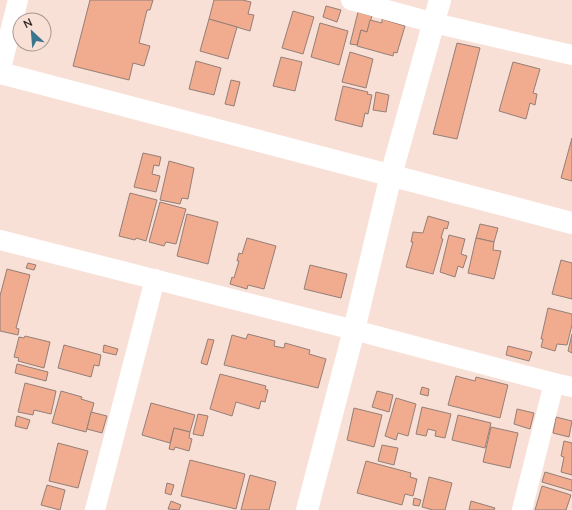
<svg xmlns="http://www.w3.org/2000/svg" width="572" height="510" font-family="Mulish,sans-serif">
<rect width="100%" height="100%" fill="#f8e0d7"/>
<g fill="#f1ab8e" stroke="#947f77">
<polygon points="90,0 153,0 150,10 147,10 139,43 150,46 144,66 133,63 129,80 73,66"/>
<polygon points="214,0 242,0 251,2 248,14 254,15 250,31 209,19"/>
<polygon points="326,6 341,10 337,22 323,17"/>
<polygon points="293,11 314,17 303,54 282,48"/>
<polygon points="358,12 372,16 367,32 361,30 357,45 350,44"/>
<polygon points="209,19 237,27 228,59 200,51"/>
<polygon points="382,19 405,26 397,53 394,52 393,56 357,46 361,30 367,32 370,20 382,23"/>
<polygon points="320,23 348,31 339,65 311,57"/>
<polygon points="457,43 480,48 457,139 433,134"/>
<polygon points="350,52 373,59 366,88 342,82"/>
<polygon points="281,57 302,62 295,91 273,86"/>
<polygon points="196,61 221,68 214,95 189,89"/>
<polygon points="513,62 540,69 533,93 537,94 535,105 530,103 526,119 499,111"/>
<polygon points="231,80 240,82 234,106 225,104"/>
<polygon points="343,86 368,92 367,94 372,95 368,114 365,113 362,127 335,120"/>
<polygon points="376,92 389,95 386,112 373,110"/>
<polygon points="572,138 572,181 561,178"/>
<polygon points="143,153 161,157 159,166 154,165 152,174 160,176 156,192 134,187"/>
<polygon points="169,161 194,168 188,199 182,198 180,204 160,200"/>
<polygon points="130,193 157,200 146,241 136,238 135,240 119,236"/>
<polygon points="160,202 186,209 176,244 166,242 164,246 149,242"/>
<polygon points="187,214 218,222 208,264 177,256"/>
<polygon points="428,216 449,222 447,229 444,228 441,238 443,239 433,274 406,267 413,242 411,242 413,232 423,233"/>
<polygon points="480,224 498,228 494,242 476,238"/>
<polygon points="449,235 465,239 461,254 467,256 463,268 458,266 455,277 440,272"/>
<polygon points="247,238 276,246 264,289 248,285 247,289 230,284 232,277 234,278 239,261 237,261 239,253 242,254"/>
<polygon points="476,238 494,242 493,250 501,251 494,279 468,273"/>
<polygon points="561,260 572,263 572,299 552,294"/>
<polygon points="28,263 36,265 34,270 26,268"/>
<polygon points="310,265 347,274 341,298 304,289"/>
<polygon points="7,269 30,275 16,328 19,329 18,335 0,331 0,296"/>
<polygon points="548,308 572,314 572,325 567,345 557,344 555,351 541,347 543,339 541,339"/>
<polygon points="248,334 275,341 274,346 284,348 285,343 310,350 309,354 326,359 318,388 224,365 232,335 246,339"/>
<polygon points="572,334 572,353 568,351"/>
<polygon points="25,336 50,342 44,368 18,361 19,358 14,357 19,337 24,338"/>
<polygon points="208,339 214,340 207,365 201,363"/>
<polygon points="64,345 101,355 99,366 94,365 91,377 58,368"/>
<polygon points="104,345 118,349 116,355 103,352"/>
<polygon points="508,346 532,352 529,361 506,355"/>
<polygon points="17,364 48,372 46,381 15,373"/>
<polygon points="220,374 266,386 265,389 268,390 265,402 261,401 259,409 236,402 232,416 210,409"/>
<polygon points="456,376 475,381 476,377 508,385 500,418 448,405"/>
<polygon points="25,383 56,391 51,414 34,410 33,415 18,412"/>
<polygon points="422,387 429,389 428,396 420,394"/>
<polygon points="61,391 82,397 81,399 94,403 86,432 52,423"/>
<polygon points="377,391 393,395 389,412 372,407"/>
<polygon points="396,398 416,404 408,436 398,433 396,440 385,436"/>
<polygon points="151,403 195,415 190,432 174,428 170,443 142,435"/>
<polygon points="422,407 451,414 445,438 435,436 436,431 428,429 426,436 416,434"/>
<polygon points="354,408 382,415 374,447 347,440"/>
<polygon points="517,409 534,413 530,429 514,424"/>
<polygon points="91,412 107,416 102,433 87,429"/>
<polygon points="198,414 208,416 203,436 193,434"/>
<polygon points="458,415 491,423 485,448 452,440"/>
<polygon points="17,416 30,420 27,429 15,426"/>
<polygon points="556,417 572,421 569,437 553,433"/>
<polygon points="491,427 518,433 510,468 483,462"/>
<polygon points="174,428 190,432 189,438 192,439 189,451 175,447 174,450 169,449"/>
<polygon points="564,441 572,443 572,475 561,472 564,457 561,456"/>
<polygon points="58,443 88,451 78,488 49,481"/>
<polygon points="382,445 398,448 394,465 378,461"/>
<polygon points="190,460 245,474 236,509 181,496"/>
<polygon points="366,461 411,473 410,477 417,479 413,496 405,494 402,505 357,493"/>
<polygon points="545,472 572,480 572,491 542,482"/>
<polygon points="250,475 276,482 269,510 241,510"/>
<polygon points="429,477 452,483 445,510 433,510 422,507"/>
<polygon points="167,483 174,485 171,495 165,493"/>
<polygon points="47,485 65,490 60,510 41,505"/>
<polygon points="542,486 571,495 566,510 535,510"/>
<polygon points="414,498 421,500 419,506 413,505"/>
<polygon points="171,501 181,505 179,510 168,509"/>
<polygon points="471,501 495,508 494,510 469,510"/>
</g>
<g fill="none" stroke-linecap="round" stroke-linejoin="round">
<g stroke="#fff" stroke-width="20">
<polyline points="351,0 434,23 572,55"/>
<polyline points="0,72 18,0"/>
<polyline points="0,240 354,330 554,383 572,387"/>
<polyline points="95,510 155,279"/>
<polyline points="522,510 554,383"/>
</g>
<g stroke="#fff" stroke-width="22">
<polyline points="0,73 572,223"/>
<polyline points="307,510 354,330 391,175 440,0"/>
</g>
</g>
<g transform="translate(32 32) rotate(334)"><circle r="19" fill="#f8e0d7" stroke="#a8968f"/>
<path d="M0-3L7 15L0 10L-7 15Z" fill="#39758c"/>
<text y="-6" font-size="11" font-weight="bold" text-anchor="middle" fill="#2f2623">N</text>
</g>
</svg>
